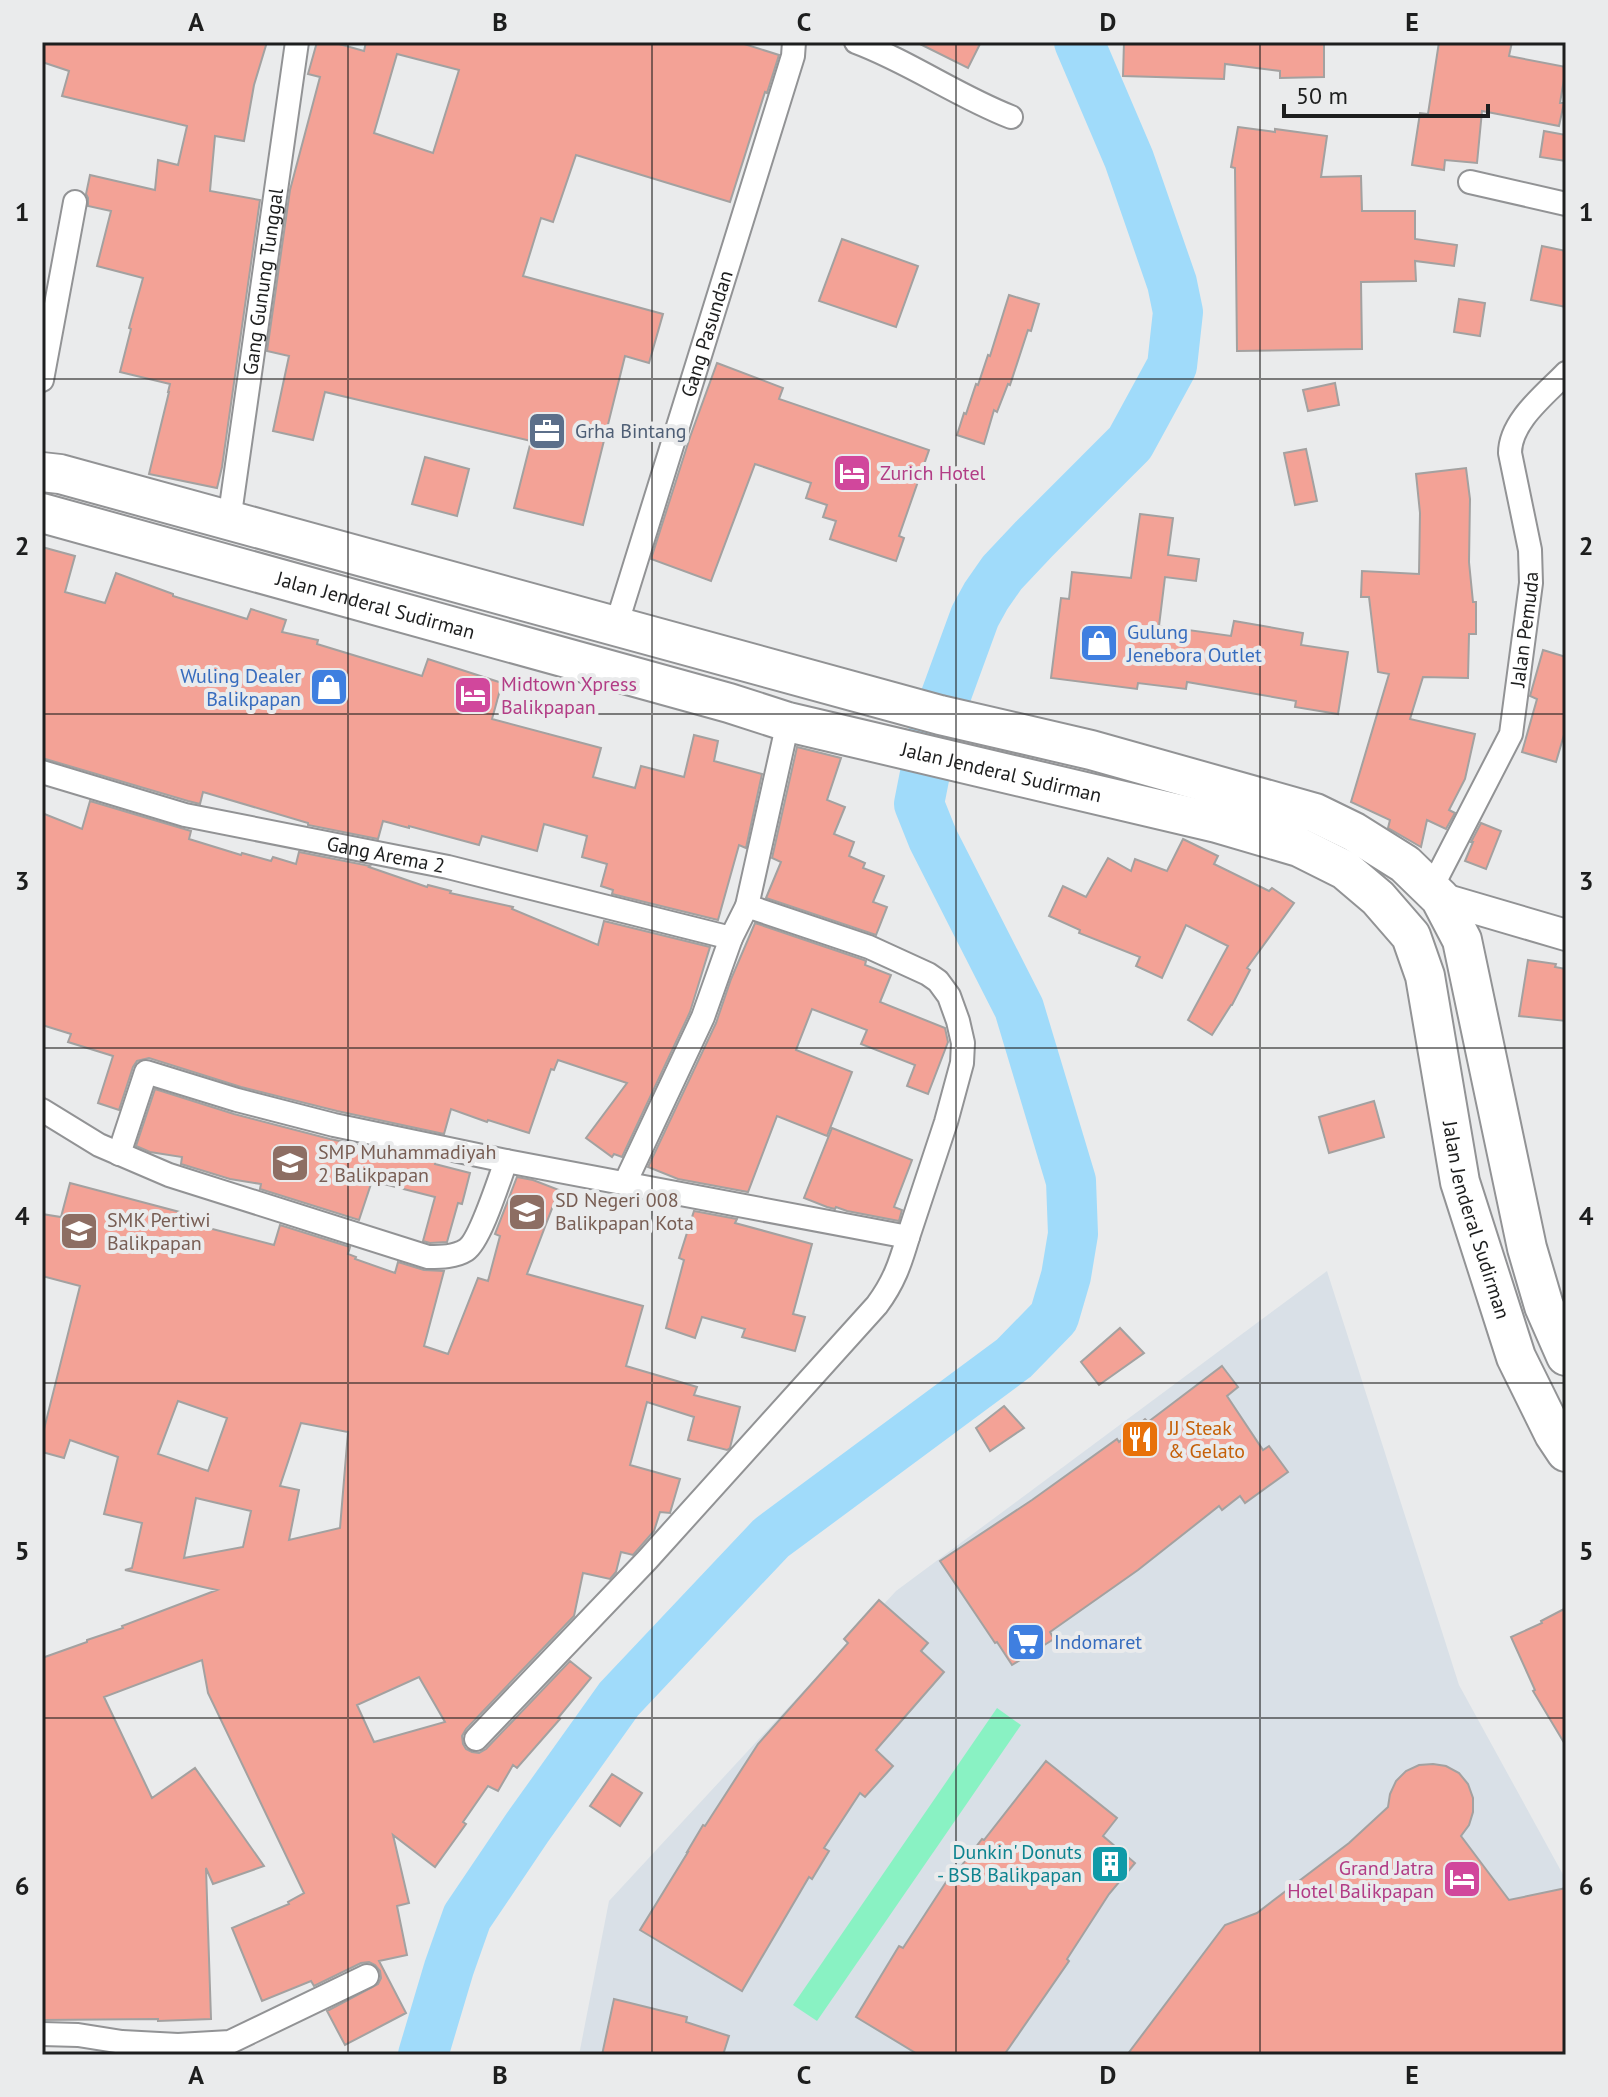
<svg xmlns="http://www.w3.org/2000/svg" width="1608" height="2097" font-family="'PT Sans',sans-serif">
<rect width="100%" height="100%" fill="#eaebec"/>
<polygon fill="#d9e0e7" points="1327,1271 1459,1685 1566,1880 1566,2055 579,2055 609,1901 896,1591"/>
<polygon fill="#89f2c3" points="997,1708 1021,1725 817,2021 793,2005"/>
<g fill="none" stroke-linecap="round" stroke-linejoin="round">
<polyline stroke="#a0dbfa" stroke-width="50" points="423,2055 449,1968 467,1917 527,1828 619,1699 771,1538 1014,1358 1054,1317 1066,1276 1073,1234 1071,1181 1019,1008 933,839 919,804 932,738 937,720 975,616 986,596 1002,573 1034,539 1130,443 1172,366 1178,312 1172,283 1129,159 1079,42"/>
</g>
<g fill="#f3a296" stroke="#a3a1a0" stroke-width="2" fill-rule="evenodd">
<polygon points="42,42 267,42 254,85 244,141 215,136 210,191 260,200 222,467 217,488 149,474 169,392 168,392 170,384 120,372 131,329 129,328 143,278 97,266 111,211 88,206 88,198 86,194 90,175 155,190 158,160 178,165 187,126 62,96 69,71 42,62"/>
<path d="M 317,42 L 332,42 L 364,51 L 366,42 L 738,42 L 779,55 L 767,93 L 765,92 L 730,202 L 576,155 L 553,222 L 541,218 L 523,276 L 663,314 L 649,363 L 625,356 L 583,525 L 514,508 L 531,441 L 325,392 L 313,440 L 273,431 L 289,356 L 267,351 L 290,190 L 320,77 L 308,74 ZM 397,54 L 459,70 L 433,153 L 374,133 Z"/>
<polygon points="916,42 981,42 968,68"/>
<polygon points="1124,42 1324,42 1324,77 1280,78 1280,71 1225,64 1224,79 1123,76"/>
<polygon points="1439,42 1512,42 1509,56 1566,67 1560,103 1564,103 1559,126 1482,111 1477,163 1445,160 1444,170 1412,165 1420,113 1428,114"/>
<polygon points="1238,127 1275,132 1275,129 1327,136 1321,177 1361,176 1362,211 1415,211 1415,239 1457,245 1454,266 1415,261 1416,281 1361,282 1362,349 1237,351 1235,168 1231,167"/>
<polygon points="1544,131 1566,135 1566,161 1540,157"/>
<polygon points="842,239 918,266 896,327 819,301"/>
<polygon points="1542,246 1566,251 1566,307 1531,300"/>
<polygon points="1009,295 1039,304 1031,331 1028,330 1010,385 1008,384 997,412 994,410 984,444 957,435 964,413 966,414 976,384 978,385 988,355 990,356"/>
<polygon points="1459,299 1485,303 1480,336 1454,332"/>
<polygon points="717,363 783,388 779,399 929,450 899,536 904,538 896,561 830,539 836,521 823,517 827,505 806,498 811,483 755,464 711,581 651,559 690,437"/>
<polygon points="1335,383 1339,405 1308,411 1303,390"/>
<polygon points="1306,449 1317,501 1295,505 1284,453"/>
<polygon points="425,457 469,469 457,516 412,504"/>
<polygon points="1466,468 1470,499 1469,562 1473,602 1476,602 1476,634 1469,634 1468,678 1423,677 1410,719 1475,734 1465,779 1449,810 1455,813 1446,829 1427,820 1421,847 1388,828 1390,820 1351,802 1389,674 1378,672 1369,597 1361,597 1362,571 1419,574 1420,513 1416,474"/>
<polygon points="1140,514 1173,518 1168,555 1199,559 1196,581 1165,577 1159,626 1231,636 1234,621 1303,633 1301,645 1348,652 1338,714 1295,707 1296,701 1187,682 1186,689 1138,683 1137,689 1051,678 1061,598 1069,599 1072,572 1131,578"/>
<polygon points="42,547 75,556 65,592 105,603 116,573 173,594 173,596 247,619 251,609 286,620 282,632 318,640 317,644 422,676 428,659 502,683 492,719 601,748 593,777 635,788 641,766 684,777 694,735 718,741 714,761 762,774 746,848 739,845 718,920 612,894 613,890 601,886 607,864 582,857 587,836 544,824 537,851 482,836 479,845 409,826 409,828 383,821 378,839 308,825 308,823 203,792 200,804 188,801 42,758"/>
<polygon points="1543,650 1566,657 1566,728 1556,762 1522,752 1537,699 1530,696"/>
<polygon points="797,747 841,758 827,800 845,807 834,834 854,842 849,856 865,863 863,868 884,876 873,902 887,907 876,935 766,898 781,862 772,858"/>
<polygon points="90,801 191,831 189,839 241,855 242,853 271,861 273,857 296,864 299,852 370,866 369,867 427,887 428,885 451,891 450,893 513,907 512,909 598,945 604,921 710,947 690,1012 622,1157 614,1154 612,1157 586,1138 627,1083 558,1060 554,1070 551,1069 529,1133 488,1120 487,1122 451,1109 444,1134 337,1111 241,1087 149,1058 137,1061 133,1067 119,1110 98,1103 113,1056 68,1042 71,1034 42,1025 42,813 82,829"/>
<polygon points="1481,823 1501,831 1486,869 1465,861 1473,842 1471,842"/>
<polygon points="1183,839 1218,856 1214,864 1269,891 1272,888 1294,903 1247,968 1250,970 1232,1005 1231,1005 1212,1035 1188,1020 1228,946 1186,925 1162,978 1136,966 1140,957 1079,933 1080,930 1049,916 1063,886 1086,897 1108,858 1131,871 1135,859 1167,871"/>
<polygon points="755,923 864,960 866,961 865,965 891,975 880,1002 945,1028 948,1042 928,1094 907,1086 915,1065 861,1044 867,1030 812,1009 796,1050 852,1072 827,1136 777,1116 748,1192 678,1179 648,1167 716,1023 731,979"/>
<polygon points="1528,960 1556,964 1555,967 1566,969 1566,1021 1519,1016"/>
<polygon points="155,1089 234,1114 330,1139 436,1161 435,1164 470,1173 462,1204 458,1203 447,1242 430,1243 423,1241 435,1197 372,1181 359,1220 260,1189 261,1184 230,1179 181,1164 182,1157 150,1152 136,1146"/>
<polygon points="1374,1101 1384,1137 1329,1153 1319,1117"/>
<polygon points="832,1128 912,1160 894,1207 902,1210 899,1221 847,1211 836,1207 835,1209 827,1207 804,1198"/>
<path d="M 517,1177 L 533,1180 L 559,1190 L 527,1274 L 643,1306 L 626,1366 L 697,1387 L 694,1395 L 740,1407 L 730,1448 L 727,1450 L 688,1440 L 694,1417 L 647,1402 L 630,1465 L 680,1479 L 670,1513 L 660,1512 L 654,1531 L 633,1555 L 621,1552 L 616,1572 L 610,1579 L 583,1573 L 574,1616 L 466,1729 L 462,1736 L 463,1744 L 466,1749 L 472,1752 L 479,1753 L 486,1749 L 570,1661 L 591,1678 L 558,1718 L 560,1719 L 517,1768 L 513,1765 L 498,1791 L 488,1786 L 463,1822 L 466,1824 L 435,1867 L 393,1835 L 409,1903 L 397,1906 L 407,1955 L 379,1961 L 406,2013 L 345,2045 L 327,2011 L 378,1984 L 381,1978 L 380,1971 L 375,1965 L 369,1962 L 361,1963 L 314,1986 L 311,1981 L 262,2001 L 232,1928 L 289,1904 L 288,1902 L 304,1893 L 208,1693 L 202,1660 L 104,1697 L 152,1798 L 195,1768 L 264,1866 L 213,1884 L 206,1868 L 211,2019 L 158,2021 L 158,2019 L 42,2020 L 42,1658 L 87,1642 L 87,1640 L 123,1628 L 122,1626 L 217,1590 L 125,1570 L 132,1568 L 142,1523 L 104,1514 L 118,1457 L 70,1440 L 64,1458 L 42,1452 L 42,1437 L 80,1286 L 42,1276 L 42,1214 L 61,1217 L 70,1183 L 195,1216 L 193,1224 L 274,1245 L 280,1225 L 350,1247 L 348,1254 L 356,1257 L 355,1259 L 395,1273 L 398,1262 L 424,1270 L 444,1271 L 424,1346 L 448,1354 L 478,1278 L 488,1281 L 500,1236 L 495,1234 ZM 178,1401 L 227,1418 L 208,1471 L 158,1454 ZM 301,1423 L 348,1432 L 340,1528 L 289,1540 L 299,1490 L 280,1486 ZM 196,1498 L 251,1511 L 243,1547 L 184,1558 ZM 419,1677 L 445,1722 L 374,1742 L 357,1705 Z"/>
<polygon points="694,1211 737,1219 735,1223 812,1244 793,1314 805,1317 795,1351 742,1337 745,1329 702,1317 695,1338 666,1328 684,1260 679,1258"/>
<polygon points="1120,1328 1144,1353 1099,1385 1081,1362"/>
<polygon points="1222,1366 1238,1387 1227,1396 1263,1450 1269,1446 1288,1472 1245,1503 1240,1496 1222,1510 1219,1506 1138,1570 1050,1632 1054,1639 1012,1665 997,1642 995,1643 940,1561 1032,1500 1117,1439 1119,1442 1145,1419 1148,1422"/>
<polygon points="1004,1406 1024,1428 990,1451 976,1428"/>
<polygon points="879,1600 928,1643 921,1651 944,1672 876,1750 893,1766 865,1797 860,1793 824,1848 829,1851 812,1879 809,1877 742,1991 640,1930 688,1852 687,1852 703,1825 705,1826 758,1744 848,1643 844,1639"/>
<polygon points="1566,1608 1566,1746 1533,1691 1535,1690 1511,1637 1542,1623 1541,1621"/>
<polygon points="1046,1761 1117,1818 1103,1836 1135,1863 1109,1894 1067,1959 1069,1961 1004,2055 919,2055 856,2017 899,1946 903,1948 950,1876 952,1878 982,1839 984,1840"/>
<polygon points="1433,1764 1446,1766 1459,1773 1468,1784 1473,1798 1473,1812 1469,1825 1461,1836 1509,1900 1566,1888 1566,2055 1127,2055 1225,1925 1257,1913 1349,1843 1388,1807 1390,1794 1396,1781 1406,1771 1419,1765"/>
<polygon points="612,1774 642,1793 620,1826 590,1806"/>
<polygon points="614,1999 687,2017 686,2022 729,2036 723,2055 602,2055"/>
</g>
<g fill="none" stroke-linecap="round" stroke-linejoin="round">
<defs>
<g id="street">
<path d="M 856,42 C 910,62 957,96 1011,117"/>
<polyline points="1470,182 1566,204"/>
<polyline points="42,380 75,202"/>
<path id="s1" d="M 229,521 L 297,42"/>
<path id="s2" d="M 616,626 L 793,56 L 794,42"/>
<path id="s3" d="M 42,772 L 185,815 L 448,867 L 731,938"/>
<path id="s4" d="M 1431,889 L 1511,734 L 1531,583 L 1530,550 L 1510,453 C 1510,421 1546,394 1566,373"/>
<polyline points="747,906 869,947 928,974 938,981 949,996 958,1021 963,1043 962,1063 946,1122 908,1237"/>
<path d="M 42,1110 L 99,1145 L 169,1175 L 428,1257 C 441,1257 455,1257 466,1250 C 480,1241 499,1180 506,1161"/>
<path d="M 119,1154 L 146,1072 L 237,1100 L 334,1125 L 506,1161 L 908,1237 C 900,1264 894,1282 877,1305 L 647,1560 L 476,1739"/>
<polyline points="625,1183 703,1017 731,938 747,906 788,722"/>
<polyline points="42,2034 78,2035 122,2042 178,2045 230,2042 367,1976"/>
</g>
<polyline id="secondary" points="1440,898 1566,935"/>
<g id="highway">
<polyline points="42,472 60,474 940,715 1091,750 1315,813 1354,832 1405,864 1440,898 1462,940 1527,1248 1544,1306 1566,1356"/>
<path id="s5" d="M 42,513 L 729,703 L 788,722 L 1217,823 L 1299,847 L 1345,870 L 1378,898 L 1411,936 L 1425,976 L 1460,1182 L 1516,1357 L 1554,1434 L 1566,1452"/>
</g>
</defs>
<use href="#street" stroke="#929395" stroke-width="26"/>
<use href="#secondary" stroke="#929395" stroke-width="34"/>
<use href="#highway" stroke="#929395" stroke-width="42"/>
<use href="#street" stroke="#fff" stroke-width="22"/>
<use href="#secondary" stroke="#fff" stroke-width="30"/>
<use href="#highway" stroke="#fff" stroke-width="38"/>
</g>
<path fill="none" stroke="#1d1e1e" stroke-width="2" stroke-opacity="0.55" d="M 348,42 L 348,2055M 652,42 L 652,2055M 956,42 L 956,2055M 1260,42 L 1260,2055M 42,379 L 1566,379M 42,714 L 1566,714M 42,1048 L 1566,1048M 42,1383 L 1566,1383M 42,1718 L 1566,1718"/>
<defs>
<symbol id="office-square" viewBox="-11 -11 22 22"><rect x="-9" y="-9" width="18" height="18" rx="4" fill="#5c6f8a" stroke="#eaebec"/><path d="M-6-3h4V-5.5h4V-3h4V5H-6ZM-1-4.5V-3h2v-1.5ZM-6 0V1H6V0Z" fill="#fff"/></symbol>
<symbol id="hotel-square" viewBox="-11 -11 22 22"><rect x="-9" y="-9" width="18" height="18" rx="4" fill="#d1479c" stroke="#eaebec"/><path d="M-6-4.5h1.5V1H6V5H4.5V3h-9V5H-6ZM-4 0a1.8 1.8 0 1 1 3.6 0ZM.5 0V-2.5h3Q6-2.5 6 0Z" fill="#fff"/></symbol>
<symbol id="shop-square" viewBox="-11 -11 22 22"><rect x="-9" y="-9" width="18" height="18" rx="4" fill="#3f7fe0" stroke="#eaebec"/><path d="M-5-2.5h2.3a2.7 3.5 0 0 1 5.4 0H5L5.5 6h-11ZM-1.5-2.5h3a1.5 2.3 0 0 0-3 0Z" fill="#fff"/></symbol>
<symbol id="school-square" viewBox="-11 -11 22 22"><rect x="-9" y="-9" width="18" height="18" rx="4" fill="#8d6e63" stroke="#eaebec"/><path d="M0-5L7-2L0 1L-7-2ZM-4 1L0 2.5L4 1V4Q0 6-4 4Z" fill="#fff"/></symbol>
<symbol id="restaurant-square" viewBox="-11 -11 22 22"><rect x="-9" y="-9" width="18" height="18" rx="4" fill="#e8710a" stroke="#eaebec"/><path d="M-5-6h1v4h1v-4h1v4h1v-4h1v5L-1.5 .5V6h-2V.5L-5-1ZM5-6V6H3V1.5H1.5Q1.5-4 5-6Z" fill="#fff"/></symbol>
<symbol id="supermarket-square" viewBox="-11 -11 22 22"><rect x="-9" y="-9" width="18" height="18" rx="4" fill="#3f7fe0" stroke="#eaebec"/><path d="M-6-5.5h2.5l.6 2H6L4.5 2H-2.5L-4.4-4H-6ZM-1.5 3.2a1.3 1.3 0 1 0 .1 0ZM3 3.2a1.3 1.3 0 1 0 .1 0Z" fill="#fff"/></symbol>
<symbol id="building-square" viewBox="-11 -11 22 22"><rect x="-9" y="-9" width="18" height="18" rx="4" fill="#0f9aa8" stroke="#eaebec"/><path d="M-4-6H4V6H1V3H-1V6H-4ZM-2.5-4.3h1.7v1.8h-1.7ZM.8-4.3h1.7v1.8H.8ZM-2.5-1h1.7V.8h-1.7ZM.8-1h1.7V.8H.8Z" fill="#fff"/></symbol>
</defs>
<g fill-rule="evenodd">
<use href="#office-square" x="525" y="409" width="44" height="44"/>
<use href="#hotel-square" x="830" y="451" width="44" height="44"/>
<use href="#shop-square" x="1077" y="621" width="44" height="44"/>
<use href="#shop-square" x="307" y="665" width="44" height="44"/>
<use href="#hotel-square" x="451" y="673" width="44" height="44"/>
<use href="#school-square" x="268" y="1141" width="44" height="44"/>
<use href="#school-square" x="505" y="1190" width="44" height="44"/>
<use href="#school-square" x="57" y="1209" width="44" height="44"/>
<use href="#restaurant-square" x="1118" y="1417" width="44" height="44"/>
<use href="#supermarket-square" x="1004" y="1620" width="44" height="44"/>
<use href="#building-square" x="1088" y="1842" width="44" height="44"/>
<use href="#hotel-square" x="1440" y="1857" width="44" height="44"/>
</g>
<g text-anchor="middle" stroke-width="8" stroke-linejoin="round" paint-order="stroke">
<g font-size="20" fill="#1d1e1e" stroke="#eaebec">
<text dy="7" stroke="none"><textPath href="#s1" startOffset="242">Gang Gunung Tunggal</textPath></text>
<text dy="7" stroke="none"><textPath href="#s2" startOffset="306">Gang Pasundan</textPath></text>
<text dy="7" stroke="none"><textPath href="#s5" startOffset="346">Jalan Jenderal Sudirman</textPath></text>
<text dy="7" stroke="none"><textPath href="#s4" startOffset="280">Jalan Pemuda</textPath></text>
<text dy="7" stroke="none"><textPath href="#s5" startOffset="994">Jalan Jenderal Sudirman</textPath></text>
<text dy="7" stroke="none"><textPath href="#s3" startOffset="354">Gang Arema 2</textPath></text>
<text dy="7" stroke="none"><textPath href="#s5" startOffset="1738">Jalan Jenderal Sudirman</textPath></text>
</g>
<g font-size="20" fill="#4e5e75" stroke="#eaebec" text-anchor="start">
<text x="575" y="438">Grha Bintang</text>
</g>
<g font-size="20" fill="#b23c85" stroke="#eaebec" text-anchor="start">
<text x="880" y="480">Zurich Hotel</text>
<text x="501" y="691">Midtown Xpress<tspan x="501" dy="23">Balikpapan</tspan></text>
<text x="1434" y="1875" text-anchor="end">Grand Jatra<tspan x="1434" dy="23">Hotel Balikpapan</tspan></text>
</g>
<g font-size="20" fill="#366cbe" stroke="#eaebec" text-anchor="start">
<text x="1127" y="639">Gulung<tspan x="1127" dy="23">Jenebora Outlet</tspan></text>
<text x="301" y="683" text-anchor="end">Wuling Dealer<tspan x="301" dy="23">Balikpapan</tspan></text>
<text x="1054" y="1649">Indomaret</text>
</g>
<g font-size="20" fill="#785e54" stroke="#eaebec" text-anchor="start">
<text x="318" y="1159">SMP Muhammadiyah<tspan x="318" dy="23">2 Balikpapan</tspan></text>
<text x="555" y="1207">SD Negeri 008<tspan x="555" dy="23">Balikpapan Kota</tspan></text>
<text x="107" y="1227">SMK Pertiwi<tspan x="107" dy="23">Balikpapan</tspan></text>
</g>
<g font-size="20" fill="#c56008" stroke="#eaebec" text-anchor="start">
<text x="1168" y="1435">JJ Steak<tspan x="1168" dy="23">&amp; Gelato</tspan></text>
</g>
<g font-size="20" fill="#0d838f" stroke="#eaebec" text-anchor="end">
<text x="1082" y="1859">Dunkin' Donuts<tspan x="1082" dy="23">- BSB Balikpapan</tspan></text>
</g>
</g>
<rect width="1608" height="2097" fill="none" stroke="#eaebec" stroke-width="88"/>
<path d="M1284 104v12h204v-12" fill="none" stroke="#1d1e1e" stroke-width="4"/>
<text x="1296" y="104" font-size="24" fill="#1d1e1e" stroke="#eaebec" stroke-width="6" paint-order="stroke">50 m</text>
<rect x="44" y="44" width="1520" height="2009" fill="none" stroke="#1d1e1e" stroke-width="3"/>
<g font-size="26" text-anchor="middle" font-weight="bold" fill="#1d1e1e">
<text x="196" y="31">A</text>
<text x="500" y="31">B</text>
<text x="804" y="31">C</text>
<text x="1108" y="31">D</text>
<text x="1412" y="31">E</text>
<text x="22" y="221">1</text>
<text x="1586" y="221">1</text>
<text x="22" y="555">2</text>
<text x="1586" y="555">2</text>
<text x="22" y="890">3</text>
<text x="1586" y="890">3</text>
<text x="22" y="1225">4</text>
<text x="1586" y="1225">4</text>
<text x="22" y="1560">5</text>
<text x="1586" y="1560">5</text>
<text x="22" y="1895">6</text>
<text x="1586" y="1895">6</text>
<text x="196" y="2084">A</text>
<text x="500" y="2084">B</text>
<text x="804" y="2084">C</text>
<text x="1108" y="2084">D</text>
<text x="1412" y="2084">E</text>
</g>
</svg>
